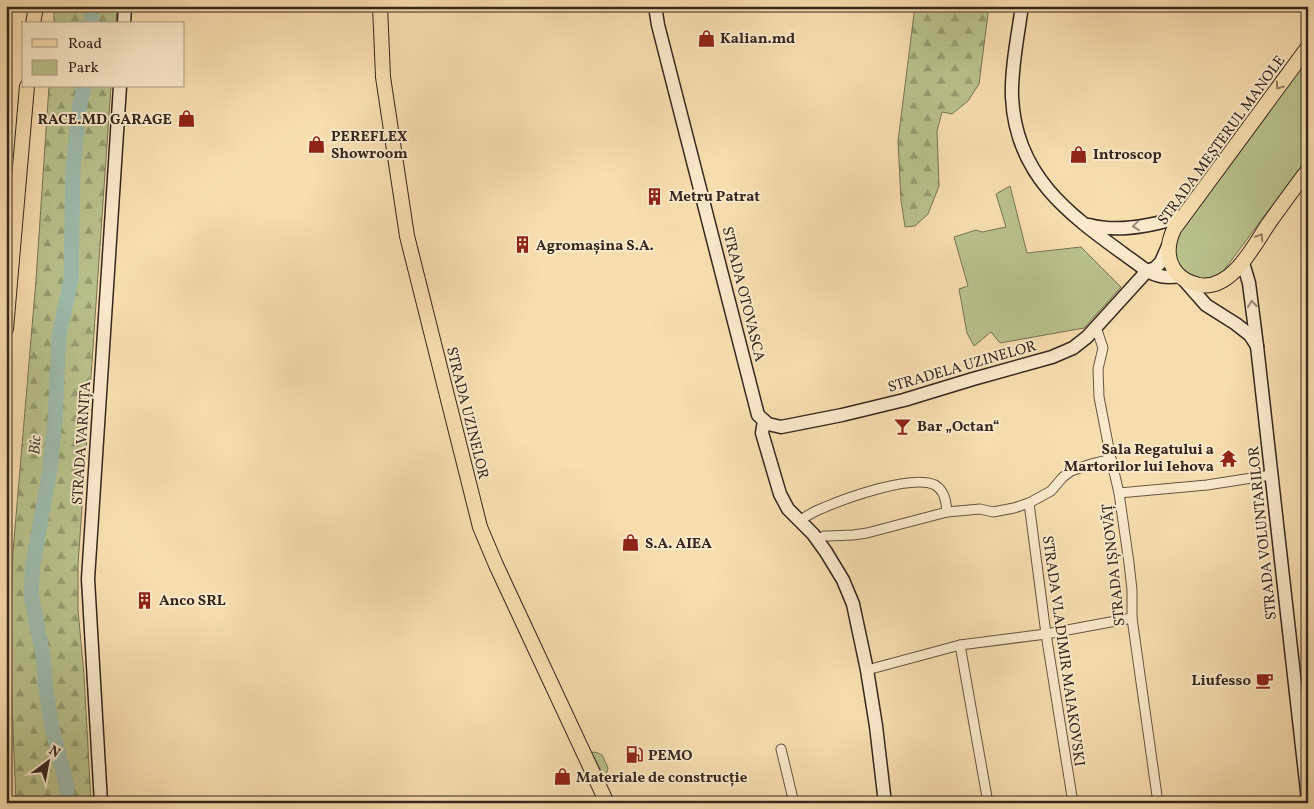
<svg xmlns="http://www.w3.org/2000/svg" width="1314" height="809" font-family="Vollkorn,serif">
<defs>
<pattern id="forest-firs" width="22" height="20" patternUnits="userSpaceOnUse" patternTransform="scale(1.25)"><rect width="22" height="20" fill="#b9c28d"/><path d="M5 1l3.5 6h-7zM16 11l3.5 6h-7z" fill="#979e73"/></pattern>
</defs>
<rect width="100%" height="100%" fill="#f8deaf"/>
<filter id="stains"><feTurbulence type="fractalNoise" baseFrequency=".004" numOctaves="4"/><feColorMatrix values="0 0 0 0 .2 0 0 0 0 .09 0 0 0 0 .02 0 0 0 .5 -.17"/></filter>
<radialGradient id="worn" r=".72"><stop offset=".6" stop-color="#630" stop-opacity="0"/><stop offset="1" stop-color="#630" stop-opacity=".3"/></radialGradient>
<g fill="#b9c28d" stroke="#777456">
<path d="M 1308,58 L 1308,157 L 1222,273 C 1212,278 1203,281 1192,275 L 1191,277 C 1174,264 1172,253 1179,234 Z"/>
<polygon points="1010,186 1027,253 1081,247 1121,287 1084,328 1000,343 991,332 974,346 967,333 959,289 968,286 954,237 976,230 982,232 1006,227 996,194"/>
<polygon points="594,752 598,753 602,755 608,768 607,772 604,777 592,753"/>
</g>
<g fill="url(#forest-firs)" stroke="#777456">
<polygon points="54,6 117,6 116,24 54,24"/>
<polygon points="915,6 989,6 979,84 968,101 952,114 942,112 937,131 939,186 928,214 915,226 905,227 901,200 898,141"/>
<polygon points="49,86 111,86 78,565 78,610 84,675 91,803 16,803 10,652 13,552 36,280"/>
</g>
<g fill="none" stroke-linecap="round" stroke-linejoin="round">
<g stroke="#9dbcae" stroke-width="15">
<polyline points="91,6 92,24"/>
<polyline points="66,803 67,786 52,728 46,690 43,656 31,594 33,564 50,469 55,420 59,335 71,280 73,169 79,110 84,86"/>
</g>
<defs>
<g id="street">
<polyline points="1096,327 1103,348 1098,369 1099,397 1111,459 1119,493 1129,563 1132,590 1132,618 1158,803"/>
<polyline points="1119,493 1207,485 1271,475"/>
<polyline points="1029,503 1046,634 1073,803"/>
<path d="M 799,521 C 807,516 814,511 823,508 C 846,498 912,474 935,485 C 945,491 946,502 947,512"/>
<polyline points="818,540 824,536 828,536 853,535 867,533 947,512 980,509 993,512 1014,508 1029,503 1051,491 1063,477 1071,471 1091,464 1111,459"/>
<polyline points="960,645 988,803"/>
<polyline points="867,670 960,645 1046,634 1132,618"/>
<polyline points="781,749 794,803"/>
</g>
<g id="secondary">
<polyline points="655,6 658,25 758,415 768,424 781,427 842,415 904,400 973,379 1052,357 1073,348 1087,337 1147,271"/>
<path d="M 1022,6 C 1018,35 1011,68 1012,97 C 1016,186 1083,223 1147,271 C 1158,277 1167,278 1180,276"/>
<polyline points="124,24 125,6"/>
<path d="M 1089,225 C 1118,233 1155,225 1183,216"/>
<polyline points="1243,263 1249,283 1257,346 1308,800"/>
<polyline points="1147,271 1155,268 1161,262 1168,246"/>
<polyline points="1184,280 1206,305 1236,324 1250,335 1257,346"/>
<polyline points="764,421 762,433 780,494 788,509 813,534 826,552 843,580 853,604 867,670 876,726 885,803"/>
<polyline points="101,803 88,579 120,86"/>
</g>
<g id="primary">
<polyline points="380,6 383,77 407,236 480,527 496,565 607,803"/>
<polyline points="33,24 36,6"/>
<path d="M 1308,47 L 1174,229 C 1167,244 1166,259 1176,272 C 1182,280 1190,283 1199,285 C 1232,291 1254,245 1269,223 C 1282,205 1295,187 1308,170"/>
<polyline points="6,329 27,86"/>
</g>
</defs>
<use href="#street" stroke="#665543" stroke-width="11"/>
<use href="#secondary" stroke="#35271f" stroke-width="15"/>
<use href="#primary" stroke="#35271f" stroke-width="16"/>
<use href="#street" stroke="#faeacb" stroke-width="9"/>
<use href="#secondary" stroke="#faeacb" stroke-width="12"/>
<use href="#primary" stroke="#f8deaf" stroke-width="14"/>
</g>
<defs><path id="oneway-chevron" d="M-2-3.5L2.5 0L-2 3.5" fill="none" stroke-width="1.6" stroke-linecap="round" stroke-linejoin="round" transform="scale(1.25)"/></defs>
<g stroke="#968267">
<use href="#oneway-chevron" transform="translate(1279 86) rotate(126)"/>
<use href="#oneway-chevron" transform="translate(1260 237) rotate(-57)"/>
</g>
<g stroke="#988875">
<use href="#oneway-chevron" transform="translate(1136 226) rotate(173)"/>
<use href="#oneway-chevron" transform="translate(1252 304) rotate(-97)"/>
</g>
<defs>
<symbol id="shop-bare" viewBox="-9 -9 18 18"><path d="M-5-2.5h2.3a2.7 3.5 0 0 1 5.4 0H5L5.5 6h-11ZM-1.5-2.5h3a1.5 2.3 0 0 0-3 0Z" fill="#8f2418" stroke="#faeacb" stroke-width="2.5" paint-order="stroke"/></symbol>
<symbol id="building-bare" viewBox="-9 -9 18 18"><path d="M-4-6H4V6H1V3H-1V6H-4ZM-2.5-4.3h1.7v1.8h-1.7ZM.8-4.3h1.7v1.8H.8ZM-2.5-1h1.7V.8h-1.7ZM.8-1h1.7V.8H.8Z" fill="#8f2418" stroke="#faeacb" stroke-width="2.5" paint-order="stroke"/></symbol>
<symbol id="bar-bare" viewBox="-9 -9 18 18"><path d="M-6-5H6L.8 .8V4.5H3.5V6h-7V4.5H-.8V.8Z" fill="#8f2418" stroke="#faeacb" stroke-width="2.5" paint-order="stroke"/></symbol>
<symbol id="temple-bare" viewBox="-9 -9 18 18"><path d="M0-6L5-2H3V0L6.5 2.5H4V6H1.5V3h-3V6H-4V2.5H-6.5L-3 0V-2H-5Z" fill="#8f2418" stroke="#faeacb" stroke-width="2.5" paint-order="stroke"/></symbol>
<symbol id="cafe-bare" viewBox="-9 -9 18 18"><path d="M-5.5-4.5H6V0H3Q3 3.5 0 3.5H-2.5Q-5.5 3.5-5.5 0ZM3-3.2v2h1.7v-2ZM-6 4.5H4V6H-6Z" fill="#8f2418" stroke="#faeacb" stroke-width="2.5" paint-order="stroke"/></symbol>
<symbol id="fuel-bare" viewBox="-9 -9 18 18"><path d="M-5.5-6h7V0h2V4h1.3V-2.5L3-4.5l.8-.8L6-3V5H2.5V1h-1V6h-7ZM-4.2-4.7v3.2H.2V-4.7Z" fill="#8f2418" stroke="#faeacb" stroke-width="2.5" paint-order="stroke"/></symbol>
</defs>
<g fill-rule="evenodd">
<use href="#shop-bare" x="694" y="26" width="25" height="25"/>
<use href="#shop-bare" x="174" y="106" width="25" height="25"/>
<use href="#shop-bare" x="304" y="132" width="25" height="25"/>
<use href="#shop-bare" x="1066" y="142" width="25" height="25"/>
<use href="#building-bare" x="642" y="184" width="25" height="25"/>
<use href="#building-bare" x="510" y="232" width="25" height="25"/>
<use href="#bar-bare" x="890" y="414" width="25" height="25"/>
<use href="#temple-bare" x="1216" y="446" width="25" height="25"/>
<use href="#shop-bare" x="618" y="530" width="25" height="25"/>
<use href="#building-bare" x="132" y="588" width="25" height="25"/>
<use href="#cafe-bare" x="1252" y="668" width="25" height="25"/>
<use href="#fuel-bare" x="622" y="742" width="25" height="25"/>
<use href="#shop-bare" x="550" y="764" width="25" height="25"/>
</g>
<g text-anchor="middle" stroke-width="4" stroke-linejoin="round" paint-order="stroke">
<g font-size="15" font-weight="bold" fill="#35271f" stroke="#faeacb" text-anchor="start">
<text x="720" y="43">Kalian.md</text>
<text x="172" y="124" text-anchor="end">RACE.MD GARAGE</text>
<text x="331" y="141">PEREFLEX<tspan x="331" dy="17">Showroom</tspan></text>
<text x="1093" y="159">Introscop</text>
<text x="669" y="201">Metru Patrat</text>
<text x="536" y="250">Agromașina S.A.</text>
<text x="917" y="431">Bar „Octan“</text>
<text x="1214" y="454" text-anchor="end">Sala Regatului a<tspan x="1214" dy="17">Martorilor lui Iehova</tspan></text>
<text x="645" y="548">S.A. AIEA</text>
<text x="159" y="605">Anco SRL</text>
<text x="1251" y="685" text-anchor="end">Liufesso</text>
<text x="648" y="760">PEMO</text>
<text x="576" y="782">Materiale de construcție</text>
</g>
<g font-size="15" fill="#35271f" stroke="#faeacb">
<text transform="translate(1221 140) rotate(-54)" y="5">STRADA MEȘTERUL MANOLE</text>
<text transform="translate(744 294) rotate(76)" y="5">STRADA OTOVASCA</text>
<text transform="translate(962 366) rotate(-16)" y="5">STRADELA UZINELOR</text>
<text transform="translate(468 413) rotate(76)" y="5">STRADA UZINELOR</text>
<text transform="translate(81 443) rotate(-86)" y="5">STRADA VARNIȚA</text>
<text transform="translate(1262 533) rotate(-96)" y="5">STRADA VOLUNTARILOR</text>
<text transform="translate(1113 565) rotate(-96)" y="5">STRADA IȘNOVĂȚ</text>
<text transform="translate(1064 651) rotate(82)" y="5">STRADA VLADIMIR MAIAKOVSKI</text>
</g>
<g font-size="16" font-style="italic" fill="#4f4c43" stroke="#faeacb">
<text transform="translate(34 445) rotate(-86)" y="6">Bîc</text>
</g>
</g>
<rect width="1314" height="809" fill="none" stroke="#f8deaf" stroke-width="25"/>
<rect x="8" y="8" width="1299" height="794" fill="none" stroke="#35271f" stroke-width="2.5"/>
<rect x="12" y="12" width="1289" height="784" fill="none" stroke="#35271f"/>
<rect x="22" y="22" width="162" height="65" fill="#faeacb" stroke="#ab9c86"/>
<rect x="32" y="39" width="25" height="8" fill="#f8deaf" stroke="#ab9c86"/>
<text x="68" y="48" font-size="15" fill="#35271f">Road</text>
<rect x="32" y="60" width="25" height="15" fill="#b9c28d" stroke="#ab9c86"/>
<text x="68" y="72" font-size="15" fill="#35271f">Park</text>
<g transform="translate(48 762) rotate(32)" stroke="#faeacb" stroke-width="4" paint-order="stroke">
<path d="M0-4L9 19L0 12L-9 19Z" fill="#35271f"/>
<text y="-8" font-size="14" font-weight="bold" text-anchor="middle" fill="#35271f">N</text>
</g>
<rect width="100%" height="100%" filter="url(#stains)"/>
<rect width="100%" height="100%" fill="url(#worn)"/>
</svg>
